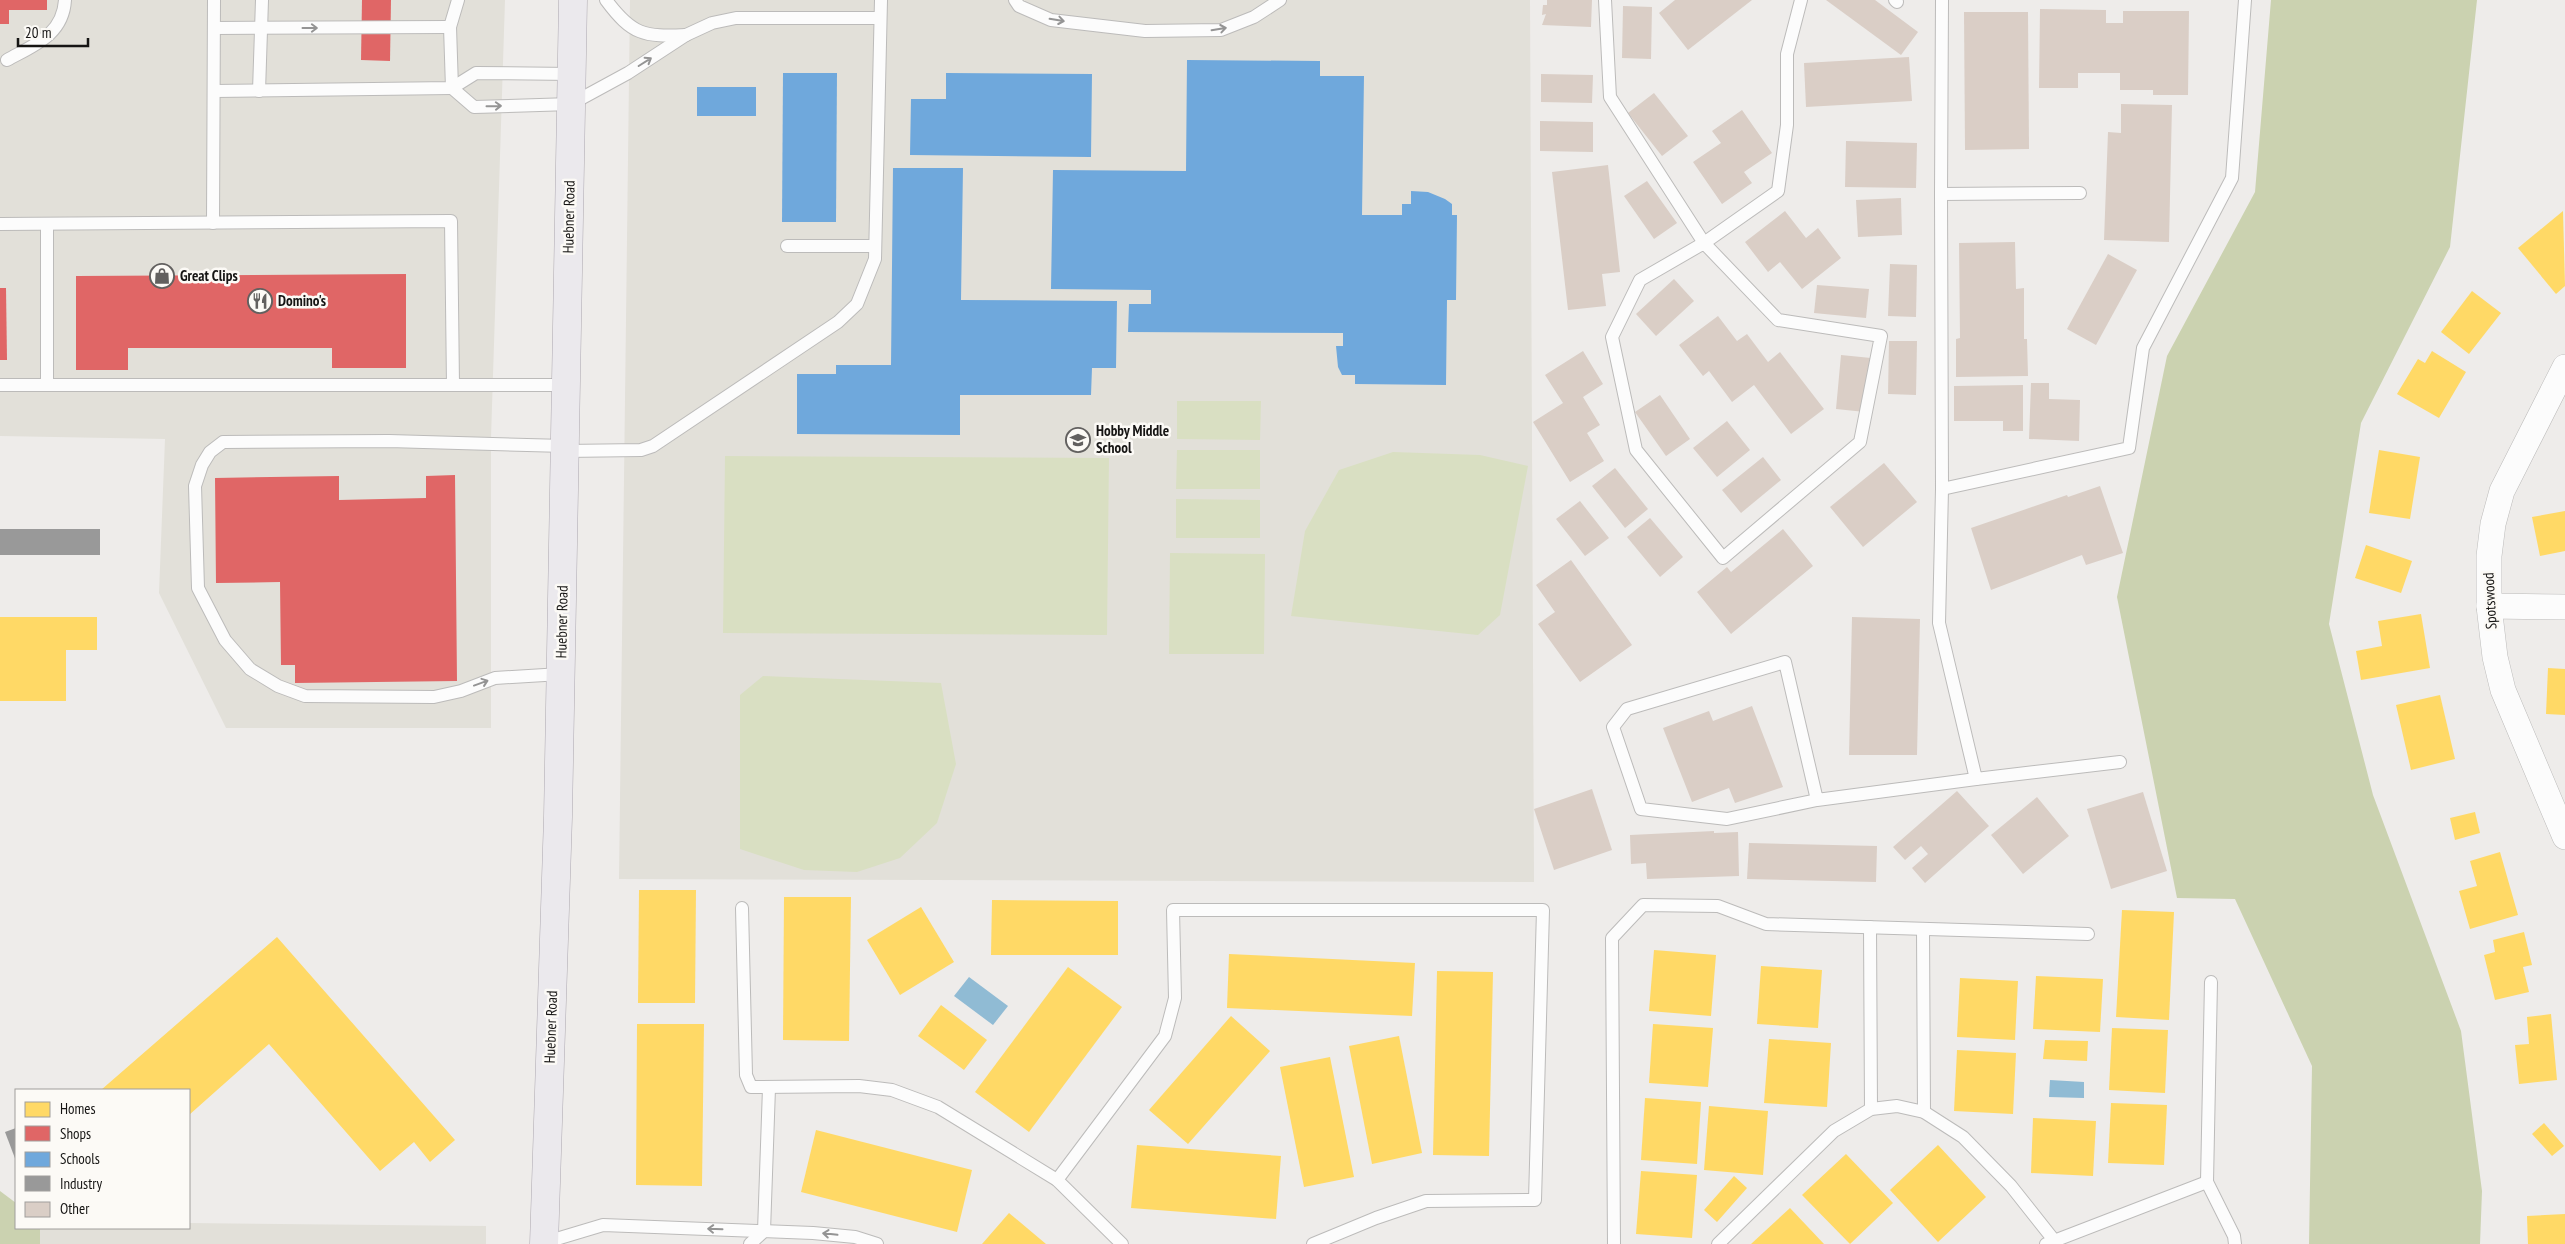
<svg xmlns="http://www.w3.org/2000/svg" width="2565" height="1244" font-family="'PT Sans Narrow',sans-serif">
<rect width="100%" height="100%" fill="#eeecea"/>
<g fill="#e2e0d9">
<polygon points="0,0 505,0 491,438 491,728 226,728 159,593 165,439 0,436"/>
<polygon points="630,0 1530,0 1534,882 619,879"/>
<polygon points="189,1223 486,1226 486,1244 40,1244 40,1228 189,1228"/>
</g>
<g fill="#d9dfc2">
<polygon points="1177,401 1261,401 1260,440 1177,439"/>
<polygon points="1177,450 1260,450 1260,489 1176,489"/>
<polygon points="1393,452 1480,455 1528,466 1500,615 1478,635 1291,616 1305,531 1339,470"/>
<polygon points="725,456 1109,458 1107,635 723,633"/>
<polygon points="1176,499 1260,500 1260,538 1176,538"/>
<polygon points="1170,553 1265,554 1264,654 1169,654"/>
<polygon points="763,676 941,683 956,764 937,823 900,858 857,872 804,870 740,849 740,695"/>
</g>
<g fill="#cbd2b0">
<polygon points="2271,0 2477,0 2450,247 2361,423 2329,624 2373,795 2461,1031 2482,1191 2480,1244 2309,1244 2312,1066 2235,899 2177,898 2117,597 2167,356 2255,192"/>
<polygon points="0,1191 16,1203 16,1228 40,1228 40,1244 0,1244"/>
</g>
<g fill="#90bbd4">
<polygon points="969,977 1008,1006 993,1025 954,996"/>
<polygon points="2050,1080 2084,1082 2084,1098 2049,1097"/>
</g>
<g fill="#ffd966">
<polygon points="2563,211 2565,286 2556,294 2518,248"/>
<polygon points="2472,291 2501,313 2469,354 2441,332"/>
<polygon points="2432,351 2466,372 2439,418 2397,394 2418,359 2425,363"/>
<polygon points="2379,450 2420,457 2410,519 2369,513"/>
<polygon points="2565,511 2565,551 2540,556 2532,517"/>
<polygon points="2366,545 2412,561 2401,593 2355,578"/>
<polygon points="2421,614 2430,668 2361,680 2356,651 2382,646 2378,621"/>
<polygon points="0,617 97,617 97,650 66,650 66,701 0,701"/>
<polygon points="2548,668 2565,669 2565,715 2546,714"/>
<polygon points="2440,695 2455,759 2411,770 2396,705"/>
<polygon points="2475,812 2480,833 2455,840 2450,818"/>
<polygon points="2500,852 2518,915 2470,929 2459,891 2477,886 2470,861"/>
<polygon points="639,890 696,890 695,1003 638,1003"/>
<polygon points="784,897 851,897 849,1041 783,1040"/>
<polygon points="992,900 1118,901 1118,955 991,955"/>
<polygon points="921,907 954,962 900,995 867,940"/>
<polygon points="2122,910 2174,912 2169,1020 2116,1017"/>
<polygon points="2524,932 2532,965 2523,967 2529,992 2495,1000 2484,955 2495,952 2493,940"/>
<polygon points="277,937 455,1140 430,1162 414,1142 380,1171 269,1044 189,1115 189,1090 101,1090"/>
<polygon points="1654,950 1716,955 1711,1016 1649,1011"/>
<polygon points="1229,954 1415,963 1412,1016 1227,1008"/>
<polygon points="1761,966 1822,970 1818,1028 1757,1024"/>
<polygon points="1068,967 1122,1007 1029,1132 975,1092"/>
<polygon points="1437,971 1493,972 1489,1156 1433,1155"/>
<polygon points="2036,976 2103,979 2100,1032 2033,1029"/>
<polygon points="1960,978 2018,981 2015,1040 1957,1037"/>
<polygon points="941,1005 987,1040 964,1070 918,1036"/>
<polygon points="2551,1014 2557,1080 2519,1084 2515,1045 2529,1044 2527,1017"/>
<polygon points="1231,1016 1270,1051 1188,1144 1149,1110"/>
<polygon points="637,1024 704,1024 702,1186 636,1185"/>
<polygon points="1653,1024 1713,1028 1708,1087 1649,1083"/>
<polygon points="2112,1028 2168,1030 2165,1093 2109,1090"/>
<polygon points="1399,1036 1422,1153 1372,1164 1349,1046"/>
<polygon points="1769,1039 1831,1043 1827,1107 1764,1103"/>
<polygon points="2045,1040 2088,1041 2087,1061 2043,1059"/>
<polygon points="1957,1050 2016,1053 2013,1114 1954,1111"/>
<polygon points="1330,1057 1354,1177 1304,1187 1280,1067"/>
<polygon points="1645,1098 1701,1102 1697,1164 1641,1160"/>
<polygon points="2111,1103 2167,1105 2164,1165 2108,1163"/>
<polygon points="1709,1106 1768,1111 1763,1175 1704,1170"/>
<polygon points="2033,1118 2096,1121 2093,1176 2031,1173"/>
<polygon points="2544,1123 2564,1146 2552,1156 2532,1134"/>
<polygon points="816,1130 972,1170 957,1232 801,1192"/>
<polygon points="1137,1145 1281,1156 1276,1219 1131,1208"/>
<polygon points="1938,1145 1986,1197 1938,1242 1890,1190"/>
<polygon points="1846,1154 1893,1203 1850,1244 1802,1195"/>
<polygon points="1641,1171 1697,1175 1692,1238 1636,1234"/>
<polygon points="1734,1176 1747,1188 1717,1222 1704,1210"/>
<polygon points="1790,1208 1824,1244 1751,1244"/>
<polygon points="1009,1213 1046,1244 982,1244"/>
<polygon points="2565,1214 2565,1244 2528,1244 2527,1216"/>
</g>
<g fill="#e06666">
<polygon points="0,0 47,0 47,10 9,10 9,24 0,24"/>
<polygon points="362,0 391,0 390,61 361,60"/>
<polygon points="406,274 406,368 332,368 332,348 128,348 128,370 76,370 76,276"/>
<polygon points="0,288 6,288 7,360 0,360"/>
<polygon points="455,475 457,681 295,683 295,665 281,665 280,582 216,583 215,478 339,476 339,500 426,498 426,476"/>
</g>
<g fill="#6fa8dc">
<polygon points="1187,60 1320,61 1320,76 1364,76 1362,215 1402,215 1402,204 1411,204 1411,191 1428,192 1445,199 1452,204 1452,215 1457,215 1456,300 1447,300 1446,385 1355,384 1355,375 1342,375 1338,367 1336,346 1343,346 1343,333 1128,332 1129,304 1151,304 1151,290 1051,289 1053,170 1186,171"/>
<polygon points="783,73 837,73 836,222 782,222"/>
<polygon points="946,73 1092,74 1091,157 910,155 911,99 946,99"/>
<rect x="697" y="87" width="59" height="29"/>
<polygon points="893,168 963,168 961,300 1117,301 1116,368 1092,368 1091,395 960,395 960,435 797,434 797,374 836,374 836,365 891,365"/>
</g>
<g fill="#999">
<rect x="0" y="529" width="100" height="26"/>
<polygon points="16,1128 16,1161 5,1132"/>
</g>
<g fill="#dacec6">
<polygon points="1547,0 1592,0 1591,27 1542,25 1546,14 1542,15 1543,5 1547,5"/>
<polygon points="1675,0 1752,0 1688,50 1659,13"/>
<polygon points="1826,0 1875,0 1918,32 1901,55"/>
<polygon points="1623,6 1652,7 1651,59 1622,58"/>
<polygon points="2040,9 2106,10 2106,23 2123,23 2123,11 2189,11 2188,95 2153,95 2153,90 2120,90 2120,73 2078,73 2078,88 2039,88"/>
<polygon points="1964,12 2028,12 2029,149 1965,150"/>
<polygon points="1909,57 1912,101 1806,107 1804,63"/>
<polygon points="1541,74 1593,75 1592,103 1541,102"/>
<polygon points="1654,93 1688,136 1662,156 1628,113"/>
<polygon points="2121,104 2172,105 2169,242 2104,240 2108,132 2121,133"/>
<polygon points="1742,110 1772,153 1744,172 1752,183 1722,204 1693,162 1721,143 1712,131"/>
<polygon points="1540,121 1593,122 1593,152 1540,151"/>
<polygon points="1846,141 1917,143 1916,188 1845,187"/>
<polygon points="1608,165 1620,272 1602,274 1606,306 1568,310 1552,172"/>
<polygon points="1647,181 1677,223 1654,239 1624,196"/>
<polygon points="1901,198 1902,235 1858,237 1856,200"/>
<polygon points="1785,211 1806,238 1818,228 1841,258 1802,289 1780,262 1768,272 1745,242"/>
<polygon points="2015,242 2016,289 2024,288 2024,339 2027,339 2028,376 1956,377 1956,339 1960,338 1959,243"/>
<polygon points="2108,254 2137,270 2096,345 2067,329"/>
<polygon points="1890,264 1917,265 1916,317 1888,316"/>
<polygon points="1674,279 1694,301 1656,336 1636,314"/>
<polygon points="1817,285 1869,289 1866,318 1814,313"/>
<polygon points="1718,316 1737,341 1747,334 1768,362 1780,352 1824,409 1791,434 1754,385 1732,402 1709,371 1703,376 1679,345"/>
<polygon points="1889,341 1917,341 1916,395 1888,394"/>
<polygon points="1583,351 1603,384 1583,397 1600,425 1587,433 1604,461 1570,482 1533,422 1563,403 1545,375"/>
<polygon points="1841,355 1871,358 1865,412 1836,409"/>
<polygon points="2031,383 2049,383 2049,399 2080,400 2079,441 2029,439"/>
<polygon points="2023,385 2023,431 2003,431 2003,421 1954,421 1954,386"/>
<polygon points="1660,395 1690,439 1666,456 1635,412"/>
<polygon points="1727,421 1750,450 1717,477 1693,448"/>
<polygon points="1763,457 1781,480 1741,513 1722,490"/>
<polygon points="1884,463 1917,502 1863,547 1830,507"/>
<polygon points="1615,468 1648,509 1625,528 1592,486"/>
<polygon points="2100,486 2123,553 2086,565 2082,555 1991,590 1971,528 2067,495 2068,497"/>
<polygon points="1580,501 1609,538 1585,556 1556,519"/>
<polygon points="1650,518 1683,557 1660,577 1627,537"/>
<polygon points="1783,529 1813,566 1731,634 1697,592 1727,567 1731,572"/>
<polygon points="1571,560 1632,645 1580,682 1538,624 1555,612 1536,585"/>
<polygon points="1852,617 1920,619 1917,755 1849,755"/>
<polygon points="1752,706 1783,787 1735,803 1729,788 1692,802 1663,728 1709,711 1713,721"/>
<polygon points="1592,789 1612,850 1554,870 1534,809"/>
<polygon points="1957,791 1989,826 1925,883 1912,868 1928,854 1921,846 1905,860 1893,847"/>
<polygon points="2143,792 2167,871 2111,889 2087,809"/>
<polygon points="2037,797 2069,836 2023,874 1991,835"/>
<polygon points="1714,831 1714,833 1738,832 1739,876 1647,879 1646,863 1631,864 1630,835"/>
<polygon points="1749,843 1877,846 1876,882 1747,879"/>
</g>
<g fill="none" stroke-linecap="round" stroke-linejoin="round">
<defs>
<g id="lane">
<polyline points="458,0 450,27 452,88 474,107 571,104 628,73 686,35 712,23 736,18 880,18"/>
<path d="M 606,0 C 632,35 644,37 686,35"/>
<polyline points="1015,0 1019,6 1051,20 1145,31 1221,30 1254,17 1280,0"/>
<polyline points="1605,0 1610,97 1704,243 1778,191 1787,125 1787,54 1801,0"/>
<polyline points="1895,0 1897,2"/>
<polyline points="1942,0 1941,194 2080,193"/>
<polyline points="214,28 450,27"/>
<path d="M 7,60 C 34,45 63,35 65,0"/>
<polyline points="215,91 452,88 476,73 572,74"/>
<polyline points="259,91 262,0"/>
<polyline points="1941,194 1942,489 2129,448 2143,348 2232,178 2245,0"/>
<polyline points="213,223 214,0"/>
<polyline points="0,224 451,221 453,385"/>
<polyline points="47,224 47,385"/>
<polygon points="1704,243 1778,320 1881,336 1860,442 1723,558 1636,450 1612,337 1640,280"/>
<polyline points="787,246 875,246"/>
<polyline points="0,385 566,385"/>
<polyline points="565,451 641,450 653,446 838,322 857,304 875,259 881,0"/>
<polyline points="1942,489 1939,623 1976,779 2120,762"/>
<polyline points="561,674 495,678 461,691 434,697 305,696 278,686 250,669 225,640 198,588 195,486 202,465 210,452 223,442 389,441 565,446"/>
<polyline points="1817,800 1727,819 1641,809 1613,727 1627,709 1785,662 1817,800 1976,779"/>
<polyline points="742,908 746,1075 751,1087 859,1086 892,1090 938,1107 1057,1180 1122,1244"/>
<polyline points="1870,927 1871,1109"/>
<polyline points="1923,929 1924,1112"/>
<polyline points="2211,982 2207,1182 2234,1236 2235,1244"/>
<polyline points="1057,1180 1165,1036 1175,998 1173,910 1543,910 1535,1200 1426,1201 1376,1218 1313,1244"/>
<polyline points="543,1243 603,1225 813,1233 855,1237 877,1244"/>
<polyline points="750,1244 764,1231 769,1088"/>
<polyline points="1614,1244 1612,938 1643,905 1718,906 1766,924 2088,934"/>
<polyline points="1718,1244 1834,1131 1871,1109 1897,1106 1924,1112 1963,1137 2011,1186 2057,1244"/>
<polyline points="2046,1244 2207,1182"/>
</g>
<g id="street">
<polyline points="2565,367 2502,491 2493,524 2489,556 2489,606 2495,657 2503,690 2565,837"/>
<polyline points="2489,606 2565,607"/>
</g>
<polyline id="primary" points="544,1244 558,817 573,0"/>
</defs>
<use href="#lane" stroke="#bcbbba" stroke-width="14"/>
<use href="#street" stroke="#bcbbba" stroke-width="26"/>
<use href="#primary" stroke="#ada8b0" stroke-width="29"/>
<use href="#lane" stroke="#fcfcfc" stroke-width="12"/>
<use href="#street" stroke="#fcfcfc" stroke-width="25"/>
<use href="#primary" stroke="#ebe9ed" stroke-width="28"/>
</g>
<defs><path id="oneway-shaft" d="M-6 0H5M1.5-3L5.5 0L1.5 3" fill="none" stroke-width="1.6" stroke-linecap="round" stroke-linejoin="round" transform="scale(1.25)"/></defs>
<g stroke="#949494">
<use href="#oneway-shaft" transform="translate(1057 20) rotate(9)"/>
<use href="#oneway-shaft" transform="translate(310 28)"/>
<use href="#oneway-shaft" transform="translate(1219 29) rotate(-9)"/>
<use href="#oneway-shaft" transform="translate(645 62) rotate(-32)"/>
<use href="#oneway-shaft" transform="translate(494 106) rotate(-1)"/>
<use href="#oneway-shaft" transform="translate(481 683) rotate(-20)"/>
<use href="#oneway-shaft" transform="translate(715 1229) rotate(-178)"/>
<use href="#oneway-shaft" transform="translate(830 1234) rotate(-174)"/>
</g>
<defs>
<symbol id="shop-ring" viewBox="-11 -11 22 22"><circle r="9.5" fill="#fcfaf6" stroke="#62605f" stroke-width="1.5"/><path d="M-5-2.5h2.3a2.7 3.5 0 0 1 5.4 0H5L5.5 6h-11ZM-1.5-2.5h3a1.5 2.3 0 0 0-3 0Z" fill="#62605f"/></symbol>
<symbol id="restaurant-ring" viewBox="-11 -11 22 22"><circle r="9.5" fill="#fcfaf6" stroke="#62605f" stroke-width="1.5"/><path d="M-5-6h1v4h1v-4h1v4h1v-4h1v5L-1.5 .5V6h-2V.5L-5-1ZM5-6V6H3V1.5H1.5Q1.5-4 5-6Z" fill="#62605f"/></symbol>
<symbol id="school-ring" viewBox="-11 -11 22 22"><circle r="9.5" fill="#fcfaf6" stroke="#62605f" stroke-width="1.5"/><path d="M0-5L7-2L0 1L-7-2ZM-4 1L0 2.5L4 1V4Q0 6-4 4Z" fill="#62605f"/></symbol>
</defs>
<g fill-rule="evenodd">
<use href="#shop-ring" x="148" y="262" width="28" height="28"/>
<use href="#restaurant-ring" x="246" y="287" width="28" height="28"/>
<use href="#school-ring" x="1064" y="426" width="28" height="28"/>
</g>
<g text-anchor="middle" stroke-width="5" stroke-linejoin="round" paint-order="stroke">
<g font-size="15" fill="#161514" stroke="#fcfaf6">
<text transform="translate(569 217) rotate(-89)" y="5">Huebner Road</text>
<text transform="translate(2490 601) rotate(-93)" y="5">Spotswood</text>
<text transform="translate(562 622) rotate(-89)" y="5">Huebner Road</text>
<text transform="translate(551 1027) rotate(-88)" y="5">Huebner Road</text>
</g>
<g font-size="15" font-weight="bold" fill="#161514" stroke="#fcfaf6" text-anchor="start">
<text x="180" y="281">Great Clips</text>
<text x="278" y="306">Domino's</text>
<text x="1096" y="436">Hobby Middle<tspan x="1096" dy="17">School</tspan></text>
</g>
</g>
<rect x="15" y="1089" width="175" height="140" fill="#fcfaf6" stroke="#a09e9c"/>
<rect x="25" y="1102" width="25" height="15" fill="#ffd966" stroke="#a09e9c"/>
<text x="60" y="1114" font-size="15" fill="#161514">Homes</text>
<rect x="25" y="1126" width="25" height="15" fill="#e06666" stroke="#a09e9c"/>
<text x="60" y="1139" font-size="15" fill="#161514">Shops</text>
<rect x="25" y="1152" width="25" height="15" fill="#6fa8dc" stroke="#a09e9c"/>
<text x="60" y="1164" font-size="15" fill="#161514">Schools</text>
<rect x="25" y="1176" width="25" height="15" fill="#999999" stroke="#a09e9c"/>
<text x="60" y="1189" font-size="15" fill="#161514">Industry</text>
<rect x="25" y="1202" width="25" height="15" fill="#dacec6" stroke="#a09e9c"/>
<text x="60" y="1214" font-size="15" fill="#161514">Other</text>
<path d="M18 38v8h70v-8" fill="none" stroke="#161514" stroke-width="2.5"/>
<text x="25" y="38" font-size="15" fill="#161514" stroke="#fcfaf6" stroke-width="4" paint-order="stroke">20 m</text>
</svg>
